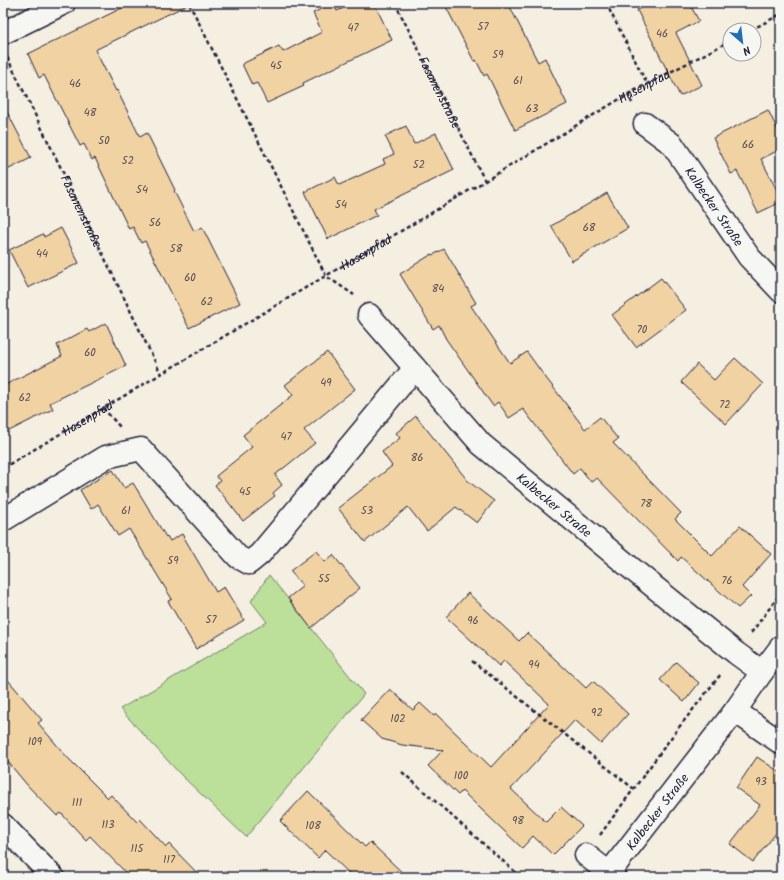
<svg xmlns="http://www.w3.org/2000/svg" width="784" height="880" font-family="Kalam,sans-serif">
<rect width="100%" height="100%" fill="#f5efe2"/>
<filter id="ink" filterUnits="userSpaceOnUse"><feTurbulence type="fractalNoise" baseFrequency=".025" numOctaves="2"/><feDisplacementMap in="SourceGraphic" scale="8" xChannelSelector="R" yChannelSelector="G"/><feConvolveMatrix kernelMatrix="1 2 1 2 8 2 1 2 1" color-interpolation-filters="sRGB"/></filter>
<g filter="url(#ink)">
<polygon fill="#bcdf99" stroke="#6f806a" points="269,575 364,694 336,729 246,837 181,775 120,709 267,622 251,601"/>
<g fill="#f1d2a3" stroke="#22223b">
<polygon points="132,3 191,3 95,50 116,91 117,90 140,137 147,133 175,190 174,191 194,231 202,227 240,303 189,328 145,241 141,243 133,227 129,229 95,158 92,160 84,144 80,146 44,75 39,78 28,54"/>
<polygon points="333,3 337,11 354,3 374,3 392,40 303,83 304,86 267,103 257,83 252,85 242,64 279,46 283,52 322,32 313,13"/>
<polygon points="444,3 508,3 538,62 545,58 567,104 515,130 487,74 484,76 476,60 474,61"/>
<polygon points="651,3 689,3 699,21 676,33 702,85 680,96 637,10"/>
<polygon points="3,104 31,158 3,172"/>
<polygon points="768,110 781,137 781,149 761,159 781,198 781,202 758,213 737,171 731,174 713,138"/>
<polygon points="406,126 414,144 436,133 454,170 374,209 377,215 328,239 305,192 335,177 339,185 385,164 383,159 394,154 385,136"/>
<polygon points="607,193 628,228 572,261 551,226"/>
<polygon points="61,228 79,263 28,288 9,250 43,234 44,237"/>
<polygon points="444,249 476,303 471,306 510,363 527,352 540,370 585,429 600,417 618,439 613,443 681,513 675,519 712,556 740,526 771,554 742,587 751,596 738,608 681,557 678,561 597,478 591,482 580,468 573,474 523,409 509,418 498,402 493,406 446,339 439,325 433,329 400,274 432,254 433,255"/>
<polygon points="661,278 686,310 636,347 612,315"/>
<polygon points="106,323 126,366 50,403 53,409 3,434 3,386 62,356 57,345 87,329 89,332"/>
<polygon points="327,352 355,389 304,430 315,443 275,475 282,485 273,493 275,496 243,521 215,485 220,481 216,476 252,447 243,435 293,395 285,385"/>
<polygon points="735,358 763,384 726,424 681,382 697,364 714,380"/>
<polygon points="416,416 468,481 494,501 477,523 456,507 427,531 408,507 365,542 338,508 392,466 382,452 400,438 396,433"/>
<polygon points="113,470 124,488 133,483 166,537 167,536 170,541 182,534 216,592 224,587 244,620 196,649 168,601 172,599 129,529 118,536 98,504 91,509 80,490"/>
<polygon points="316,551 325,562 333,555 360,588 311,628 288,598 303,586 290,571"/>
<polygon points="468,593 519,641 527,633 586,688 593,681 628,714 601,744 575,720 511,789 546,822 561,807 582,826 553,855 533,836 522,848 462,791 458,795 428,766 443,750 402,745 382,739 361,720 390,689 413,710 420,703 434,716 436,714 491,767 549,704 504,661 499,666 446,617"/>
<polygon points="676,662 699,683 684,702 660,680"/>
<polygon points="3,674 42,720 38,723 67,757 108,798 111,795 137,822 140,819 166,847 169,844 201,877 130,877 90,836 86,840 61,813 57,816 28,786 3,756"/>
<polygon points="757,757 781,773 781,827 753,862 730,844 760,805 736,788"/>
<polygon points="308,791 365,847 370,842 407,877 353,877 325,850 318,858 280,821"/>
</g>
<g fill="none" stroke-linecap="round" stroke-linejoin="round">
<defs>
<g id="minor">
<polyline points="3,33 64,3"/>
<path id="s4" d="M 645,124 L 672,144 L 749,257 L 781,291"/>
<path id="s5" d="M 369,315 L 481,444 L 637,573 L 736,653 L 762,672"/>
<polyline points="3,520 106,457 141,449 238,557 249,563 260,554 415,368"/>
<polyline points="735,711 781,743"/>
<polyline points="3,825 53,877"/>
<polyline points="586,855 614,877"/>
<path id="s6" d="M 606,877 L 735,711 L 762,672 L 781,647"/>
</g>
</defs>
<use href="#minor" stroke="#22223b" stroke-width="25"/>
<g stroke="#22223b" stroke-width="2.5" stroke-dasharray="4 3" stroke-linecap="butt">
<polyline points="189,3 326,276 354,295"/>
<path id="s1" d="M 395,3 L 485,181"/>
<polyline points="606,3 647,84"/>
<polyline points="751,30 781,14"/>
<path id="s2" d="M 7,57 L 161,374"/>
<polyline points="628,94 632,103"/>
<polyline points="103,408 120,427"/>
<path id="s3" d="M 3,468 L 485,181 L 628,94 L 730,41"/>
<polyline points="751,633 781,593"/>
<polyline points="472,661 634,789"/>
<polyline points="402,772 521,877"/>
<polyline points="600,835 676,731 721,674"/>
<polyline points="313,872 318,877"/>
</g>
<use href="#minor" stroke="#f6f6f2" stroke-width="22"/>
</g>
</g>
<g text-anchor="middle" stroke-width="3.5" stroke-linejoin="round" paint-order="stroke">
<g font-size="11" fill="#564e55">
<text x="483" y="30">57</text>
<text x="353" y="31">47</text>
<text x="662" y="37">46</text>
<text x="498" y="58">59</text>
<text x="276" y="69">45</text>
<text x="518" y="84">61</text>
<text x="75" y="87">46</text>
<text x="532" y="112">63</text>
<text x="90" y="116">48</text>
<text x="104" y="144">50</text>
<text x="748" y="148">66</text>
<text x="128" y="164">52</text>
<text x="419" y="168">52</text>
<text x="142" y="193">54</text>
<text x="341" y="208">54</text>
<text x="155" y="226">56</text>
<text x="589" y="231">68</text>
<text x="176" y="252">58</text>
<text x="42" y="257">44</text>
<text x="190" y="281">60</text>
<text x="438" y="292">84</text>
<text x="207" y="305">62</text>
<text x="642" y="333">70</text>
<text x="90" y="356">60</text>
<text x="326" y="386">49</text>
<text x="25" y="401">62</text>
<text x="725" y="408">72</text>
<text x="286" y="440">47</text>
<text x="417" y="461">86</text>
<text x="245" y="495">45</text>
<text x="646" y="507">78</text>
<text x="126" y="514">61</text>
<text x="367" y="514">53</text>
<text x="173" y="564">59</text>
<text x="324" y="582">55</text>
<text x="727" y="584">76</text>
<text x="211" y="623">57</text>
<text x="473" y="624">96</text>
<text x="534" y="668">94</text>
<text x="597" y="716">92</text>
<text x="398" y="722">102</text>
<text x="35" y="745">109</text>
<text x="461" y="779">100</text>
<text x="761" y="785">93</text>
<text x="77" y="806">111</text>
<text x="518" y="824">98</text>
<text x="108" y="828">113</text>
<text x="313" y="829">108</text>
<text x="137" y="852">115</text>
<text x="169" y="863">117</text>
</g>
<g font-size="13" fill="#22223b" stroke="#f6f6f2">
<text dy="5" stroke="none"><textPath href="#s3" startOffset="746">Hasenpfad</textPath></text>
<text dy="5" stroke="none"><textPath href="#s1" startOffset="100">Fasanenstraße</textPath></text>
<text dy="5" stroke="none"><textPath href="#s4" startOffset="109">Kalbecker Straße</textPath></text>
<text dy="5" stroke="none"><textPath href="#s2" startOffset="171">Fasanenstraße</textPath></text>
<text dy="5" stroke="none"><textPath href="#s3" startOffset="422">Hasenpfad</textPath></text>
<text dy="5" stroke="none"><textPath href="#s3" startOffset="98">Hasenpfad</textPath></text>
<text dy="5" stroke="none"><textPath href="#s5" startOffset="266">Kalbecker Straße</textPath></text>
<text dy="5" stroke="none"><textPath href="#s6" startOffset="83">Kalbecker Straße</textPath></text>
</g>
</g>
<rect width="784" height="880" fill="none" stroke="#f6f6f2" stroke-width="16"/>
<rect x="8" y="8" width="768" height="864" fill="none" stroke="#22223b" stroke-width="1.5" filter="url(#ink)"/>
<g transform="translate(742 42) rotate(152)"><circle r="19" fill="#f6f6f2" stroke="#a1a1a9"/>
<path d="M0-3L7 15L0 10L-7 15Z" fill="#1f6fb2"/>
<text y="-6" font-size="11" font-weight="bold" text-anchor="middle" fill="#22223b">N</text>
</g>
</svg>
